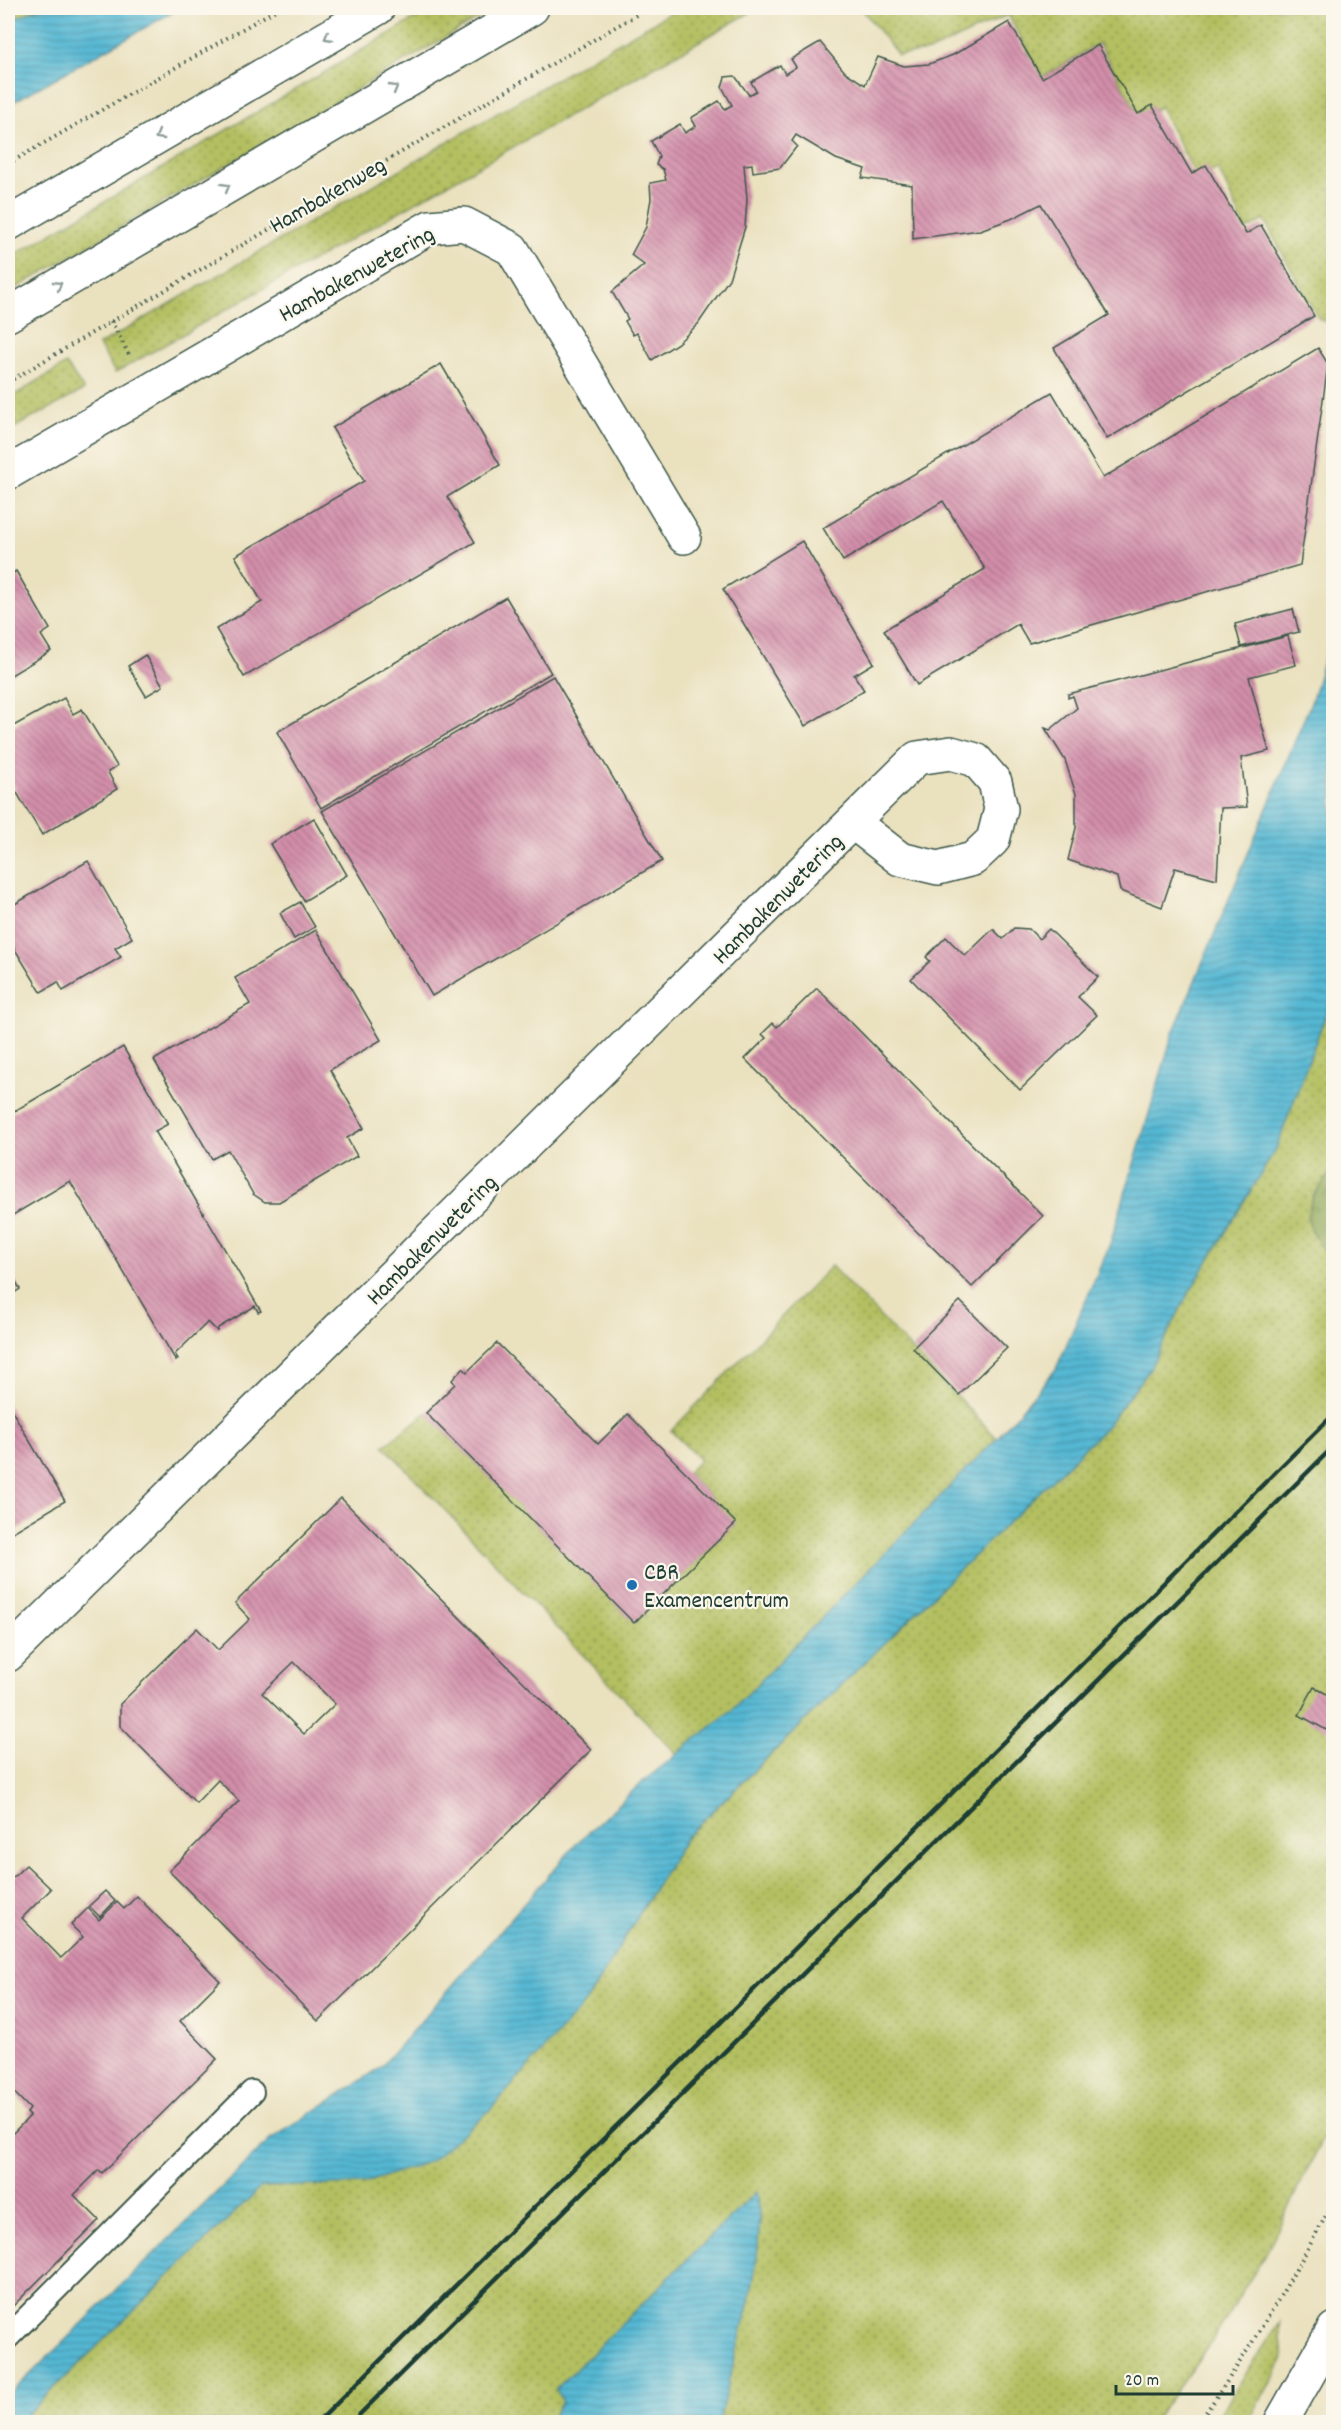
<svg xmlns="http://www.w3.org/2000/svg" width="1341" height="2430" font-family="Dekko,sans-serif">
<defs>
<pattern id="grass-dots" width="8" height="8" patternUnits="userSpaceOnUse" patternTransform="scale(1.5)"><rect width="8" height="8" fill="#b3bf61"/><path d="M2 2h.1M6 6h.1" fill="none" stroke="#919c51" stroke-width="1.8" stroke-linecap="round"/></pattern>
<pattern id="forest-crowns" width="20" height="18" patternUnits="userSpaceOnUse" patternTransform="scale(1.5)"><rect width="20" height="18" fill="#8ea657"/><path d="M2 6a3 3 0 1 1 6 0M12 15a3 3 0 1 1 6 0" fill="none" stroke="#738849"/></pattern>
<pattern id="water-rules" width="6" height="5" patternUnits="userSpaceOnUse" patternTransform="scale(1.5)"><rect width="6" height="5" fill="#55b7d3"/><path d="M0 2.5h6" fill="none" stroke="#4696ac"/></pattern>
<pattern id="building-back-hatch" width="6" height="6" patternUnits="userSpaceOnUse" patternTransform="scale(1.5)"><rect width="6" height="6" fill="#d38eaa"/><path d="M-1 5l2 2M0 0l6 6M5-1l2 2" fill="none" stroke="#ab758b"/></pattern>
</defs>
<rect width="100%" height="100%" fill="#fbf7ec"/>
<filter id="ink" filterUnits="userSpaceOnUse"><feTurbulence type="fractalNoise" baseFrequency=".0167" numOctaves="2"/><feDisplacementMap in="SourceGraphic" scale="12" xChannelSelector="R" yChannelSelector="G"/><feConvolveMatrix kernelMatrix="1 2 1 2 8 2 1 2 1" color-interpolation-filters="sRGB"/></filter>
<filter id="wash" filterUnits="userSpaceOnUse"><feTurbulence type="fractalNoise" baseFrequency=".008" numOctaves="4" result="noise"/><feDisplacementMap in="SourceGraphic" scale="24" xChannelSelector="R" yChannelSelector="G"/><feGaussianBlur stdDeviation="1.35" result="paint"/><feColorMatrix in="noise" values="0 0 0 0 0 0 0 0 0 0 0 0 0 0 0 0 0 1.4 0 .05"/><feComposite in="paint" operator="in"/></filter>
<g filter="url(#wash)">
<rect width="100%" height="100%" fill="#eae1bf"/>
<g fill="url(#grass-dots)" stroke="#697e4a" stroke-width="1.5">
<polygon points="8,8 40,8 8,21"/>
<polygon points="433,8 496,8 8,293 8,259"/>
<polygon points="678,8 758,8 115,373 99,345"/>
<polygon points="861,8 1333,8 1333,326 1318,318 1264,220 1246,230 1218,169 1197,178 1160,107 1139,116 1099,43 1043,77 1008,15 930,51 898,55"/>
<polygon points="66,364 84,390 8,431 8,399"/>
<polygon points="1333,995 1333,1170 1312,1197 1328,1255 1334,1255 1333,2118 1265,2255 1212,2341 1153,2422 719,2422 761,2219 757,2192 556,2389 562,2402 550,2422 19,2422 261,2187 276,2184 586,2002 686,1837 1106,1427 1150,1368 1187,1296 1276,1149"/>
<polygon points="831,1266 997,1438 732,1710 677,1754 384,1446 426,1413 634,1623 735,1523 687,1473 700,1460 671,1431"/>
<polygon points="1280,2322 1283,2361 1248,2422 1214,2422"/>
</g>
<path fill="url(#forest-crowns)" stroke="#567246" stroke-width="1.5" d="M 1333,1170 L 1333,1255 L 1328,1255 C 1297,1218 1305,1205 1333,1170 Z"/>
<g fill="url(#water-rules)" stroke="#3a7a84" stroke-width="1.5">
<polygon points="40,8 180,8 8,105 8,21"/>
<polygon points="1333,607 1333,995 1276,1149 1187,1296 1150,1368 1106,1427 686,1837 586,2002 490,2110 430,2161 362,2184 261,2187 19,2422 8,2422 8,2396 270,2140 380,2068 577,1843 640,1784 732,1710 997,1438 1056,1369 1110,1244 1173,1033 1312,700 1329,642"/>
<path d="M 757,2191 C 768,2267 734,2348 719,2422 L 550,2422 L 562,2402 L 556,2389 Z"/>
</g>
<g id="blocks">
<g fill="url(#building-back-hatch)" fill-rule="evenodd">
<polygon points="1009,22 1042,78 1098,45 1138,114 1152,105 1192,174 1206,165 1246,234 1261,225 1314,316 1107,439 1054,348 1109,315 1041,204 1011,219 980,230 913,239 912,185 862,178 865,169 836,159 796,135 792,141 797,146 780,168 753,172 752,164 744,165 747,199 745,227 729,279 698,324 678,343 652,360 637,333 633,335 625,321 628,319 612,292 644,265 631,255 646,227 651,199 650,183 666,180 663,169 656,165 659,156 651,141 680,124 685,133 696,126 691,118 719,101 725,109 732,105 722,87 725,77 735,76 749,95 756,91 751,82 780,65 785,74 796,67 791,59 820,42 845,72 865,85 878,57 904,66 929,64 953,55"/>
<polygon points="1318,348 1328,364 1300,565 1029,643 1018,624 917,685 884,630 985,569 943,501 843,561 823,528 1052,392 1103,478"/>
<polygon points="441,364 500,465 447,497 475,542 244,677 216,629 262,602 235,556 364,481 332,428"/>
<polygon points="802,541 874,663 854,675 864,690 805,726 723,589"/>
<polygon points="16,571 50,629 41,635 51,651 8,677 8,576"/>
<polygon points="506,597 551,673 321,808 277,732"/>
<polygon points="1293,609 1299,632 1241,647 1235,624"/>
<polygon points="1288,636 1296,665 1249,677 1269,751 1241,758 1247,807 1221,808 1217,879 1175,868 1162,907 1120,891 1117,877 1068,860 1076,828 1076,794 1065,760 1045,728 1050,730 1077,708 1073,696 1068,698 1068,694"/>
<polygon points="145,655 163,686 146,696 128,666"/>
<polygon points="553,676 662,861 432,996 322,811"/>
<polygon points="64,698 73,714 82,709 117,766 108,772 117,789 42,835 8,778 8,729"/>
<polygon points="314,818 347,875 304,901 270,844"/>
<polygon points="88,861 132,938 115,948 121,957 63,991 58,982 41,992 8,938 8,908"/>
<polygon points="300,902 315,927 294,939 280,913"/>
<polygon points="1014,928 1029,929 1039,939 1049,929 1098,977 1078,997 1097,1015 1020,1090 911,979 930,961 926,957 946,937 965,956 993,929 1003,939"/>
<polygon points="316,930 381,1040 330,1070 364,1128 347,1138 357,1156 279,1202 265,1202 253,1194 228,1150 212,1159 154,1060 250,1004 235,978"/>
<polygon points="817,988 1043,1216 972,1287 745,1059 766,1038 762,1034 773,1023 777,1027"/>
<polygon points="123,1047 168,1124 155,1131 261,1311 258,1312 255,1306 218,1328 217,1331 208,1322 175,1354 178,1359 176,1361 70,1181 8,1218 8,1115"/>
<polygon points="8,1268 20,1289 8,1297"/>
<polygon points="960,1301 1007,1348 959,1395 913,1348"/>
<polygon points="497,1343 598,1444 628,1414 736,1523 634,1623 426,1413 455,1384 452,1380 463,1368 467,1372"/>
<polygon points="8,1404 65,1501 8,1535"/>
<path d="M 341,1498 L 591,1750 L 318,2021 L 169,1871 L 239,1801 L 218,1780 L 196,1803 L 120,1726 L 120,1704 L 197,1628 L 218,1650 L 250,1619 L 235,1603 ZM 294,1662 L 335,1704 L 304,1734 L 262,1693 Z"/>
<polygon points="1314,1687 1334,1698 1334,1725 1330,1732 1299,1715"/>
<polygon points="26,1865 51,1889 22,1918 61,1958 83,1937 71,1925 88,1908 99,1920 117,1902 124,1909 137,1896 220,1981 180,2021 217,2059 102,2173 99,2170 74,2195 99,2220 8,2311 8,2128 13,2133 30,2116 27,2113 30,2109 8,2086 8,1882"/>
<polygon points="105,1891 115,1901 100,1917 89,1906"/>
</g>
</g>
</g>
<g filter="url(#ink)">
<use href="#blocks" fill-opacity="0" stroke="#3d5649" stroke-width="1.5"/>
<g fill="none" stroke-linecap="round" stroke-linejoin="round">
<defs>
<polyline id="service" points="8,2337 252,2092"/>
<g id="minor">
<polyline points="8,473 430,227 464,224 512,249 684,537"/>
<polyline points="8,1655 917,758 951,753 976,760 995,782 1001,809 993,840 973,859 938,868 900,859 854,823"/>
</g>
<g id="secondary">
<polyline points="8,224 378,8"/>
<polyline points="8,315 532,8"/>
<polyline points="1281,2422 1334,2329"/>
</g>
</defs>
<use href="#service" stroke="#3d5649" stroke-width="26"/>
<use href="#minor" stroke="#3d5649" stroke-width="36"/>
<use href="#secondary" stroke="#3d5649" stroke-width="36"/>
<g stroke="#3d5649" stroke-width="4" stroke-dasharray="1.5 4.5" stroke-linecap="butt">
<polyline points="8,164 279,8"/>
<polyline points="111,321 131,358"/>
<polyline points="8,382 648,8"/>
<path d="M 1199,2422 C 1249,2352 1293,2277 1334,2201"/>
</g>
<use href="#service" stroke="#fff" stroke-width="22"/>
<use href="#minor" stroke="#fff" stroke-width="33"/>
<use href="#secondary" stroke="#fff" stroke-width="33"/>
<g stroke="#1f3d34" stroke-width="4.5">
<polyline points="318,2422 1334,1414"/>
<polyline points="352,2422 1334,1446"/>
</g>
</g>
<defs><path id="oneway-chevron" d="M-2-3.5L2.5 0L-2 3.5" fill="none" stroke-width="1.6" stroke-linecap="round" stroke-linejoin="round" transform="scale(1.5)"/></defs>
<g stroke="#8f9e9a">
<use href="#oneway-chevron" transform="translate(328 37) rotate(150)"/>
<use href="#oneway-chevron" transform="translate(394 88) rotate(-30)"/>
<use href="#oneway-chevron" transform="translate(159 136) rotate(150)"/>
<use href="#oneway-chevron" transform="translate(226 187) rotate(-30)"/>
<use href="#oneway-chevron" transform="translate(58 285) rotate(-30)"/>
</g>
</g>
<circle fill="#1f6fb2" stroke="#fbf7ec" stroke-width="2" cx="632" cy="1585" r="6"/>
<g text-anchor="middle" stroke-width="4.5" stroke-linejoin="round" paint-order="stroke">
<g font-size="24" fill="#1f3d34" stroke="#fbf7ec">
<text transform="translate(327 194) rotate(-30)" y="8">Hambakenweg</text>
<text transform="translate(356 273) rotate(-29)" y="8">Hambakenwetering</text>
<text transform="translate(777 898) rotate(-45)" y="8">Hambakenwetering</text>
<text transform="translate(431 1239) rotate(-45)" y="8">Hambakenwetering</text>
</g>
<g font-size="24" fill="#1f3d34" stroke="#fbf7ec" text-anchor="start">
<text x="644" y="1579">CBR<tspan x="644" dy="28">Examencentrum</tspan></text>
</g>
</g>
<rect width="1341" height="2430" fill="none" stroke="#fbf7ec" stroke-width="30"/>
<path d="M1116 2385v9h117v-9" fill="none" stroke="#1f3d34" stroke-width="3"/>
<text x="1125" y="2385" font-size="18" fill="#1f3d34" stroke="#fbf7ec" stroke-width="4.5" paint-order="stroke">20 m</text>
</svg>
